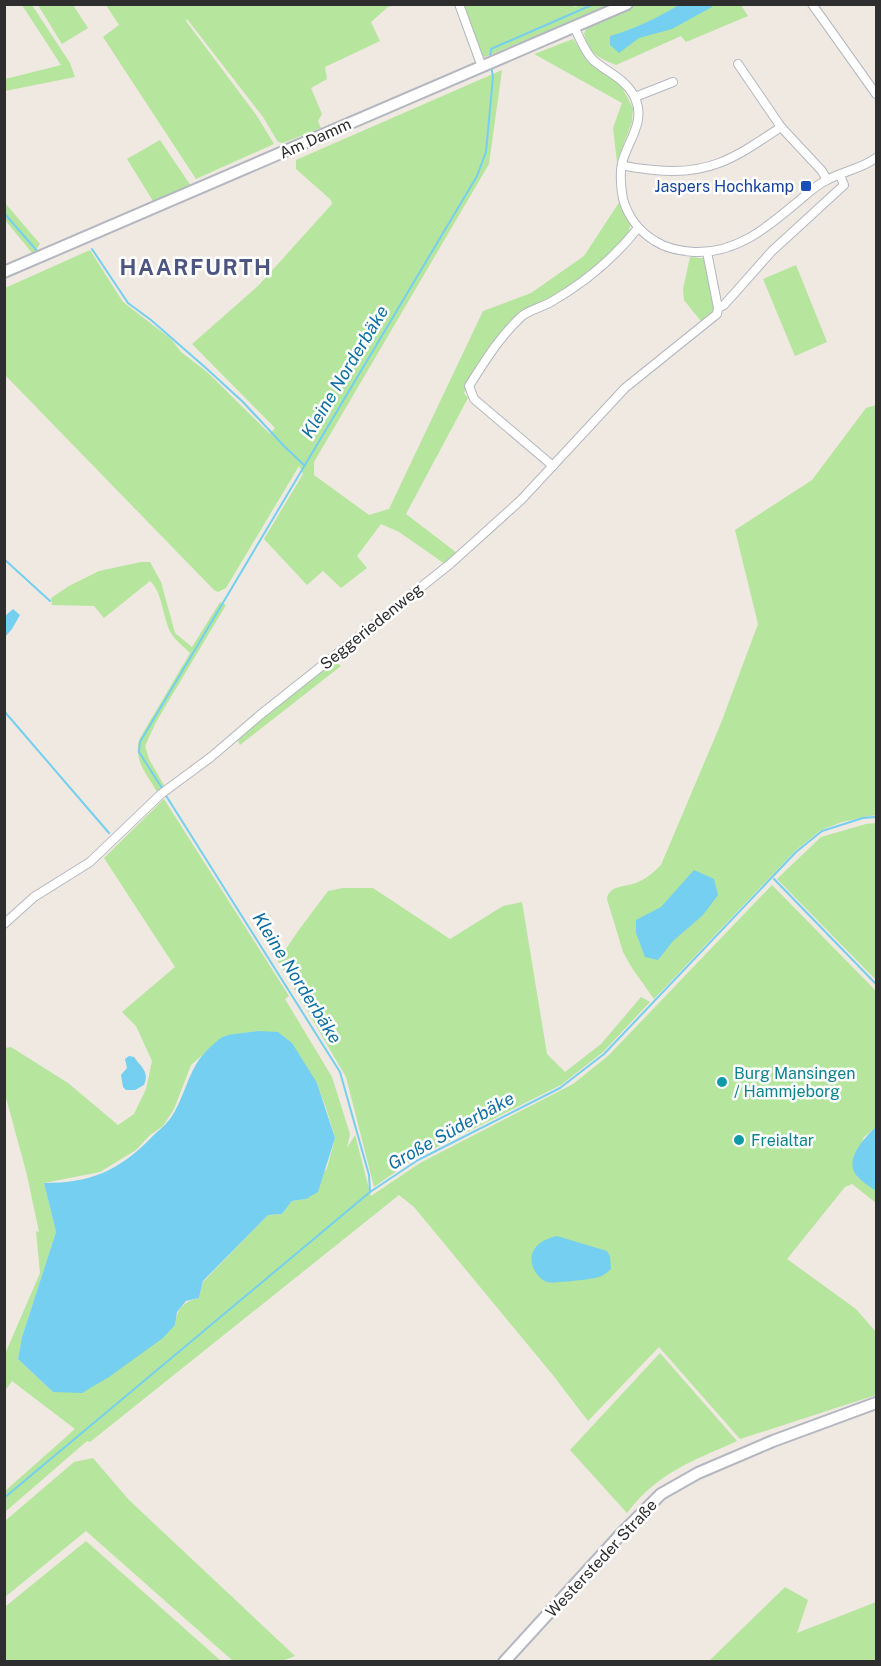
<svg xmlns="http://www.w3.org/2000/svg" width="881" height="1666" font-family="'Public Sans',sans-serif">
<rect width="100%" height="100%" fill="#efe9e1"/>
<g fill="#b6e59e" fill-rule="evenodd">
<polygon points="572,4 575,7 580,5 612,5 485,57 482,56 462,5"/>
<polygon points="22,5 32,5 70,63 75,77 5,91 5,79 61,65"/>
<polygon points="38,5 73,5 88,28 62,44"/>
<polygon points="106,5 395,5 388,7 371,22 380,41 325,67 327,79 311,88 322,114 318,121 321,128 283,143 278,142 263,117 187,19 186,21 257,116 274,144 196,179 103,37 119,25"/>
<path d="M 631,5 L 741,5 L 748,16 L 686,42 L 681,36 L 616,65 C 597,57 590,54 584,33 L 591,22 Z"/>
<polygon points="573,39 589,62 620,84 633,108 632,122 617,162 613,128 622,103 534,54"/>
<polygon points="502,70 489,164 314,462 314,475 369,515 389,509 483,311 531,293 584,256 620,201 631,224 626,241 618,250 572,284 521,315 488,352 464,393 468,398 406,514 457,553 445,564 399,532 381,524 357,556 367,568 341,588 323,571 307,585 264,539 303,474 299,466 226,588 218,592 214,590 5,375 5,288 90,250 123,302 171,339 181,352 207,372 270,434 275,428 192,344 259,285 332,204 331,200 296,169 296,160"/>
<polygon points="160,140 191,186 153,201 127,159"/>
<polygon points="5,203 40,244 33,254 5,220"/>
<polygon points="690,257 709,259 718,308 704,325 684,300 683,289"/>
<polygon points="796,265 827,342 795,356 763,279"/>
<path d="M 876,405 L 876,815 L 842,822 L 821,830 L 795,851 L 654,999 L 632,968 L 623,952 L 607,899 C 609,885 625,887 636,883 C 646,879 654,872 661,865 L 721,723 L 758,624 L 735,530 L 812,480 L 866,408 Z"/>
<path d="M 141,562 L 150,562 L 161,582 L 175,633 L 192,647 L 220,602 L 226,605 L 156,722 L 145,746 L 149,759 L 165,787 L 157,792 C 147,774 132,759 140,738 L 190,653 C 184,647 175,640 171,633 C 162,616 163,593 150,581 L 104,618 L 94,606 L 52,605 L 51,598 L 69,586 L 99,571 Z"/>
<polygon points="333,660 341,666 240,745 237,738"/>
<path d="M 164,799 L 289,996 L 285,999 L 332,1077 L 350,1134 L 347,1148 L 355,1135 L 371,1196 L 420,1163 L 573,1084 L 609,1055 L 772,885 L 876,991 L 876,1127 L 863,1138 L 857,1177 L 876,1191 L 876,1203 L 852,1184 L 845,1187 L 787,1259 L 856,1309 L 876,1332 L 876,1395 L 740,1439 L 659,1347 L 588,1421 L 552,1374 L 414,1207 L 399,1195 L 90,1442 L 87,1441 L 5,1512 L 5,1491 L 75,1429 L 12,1381 L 5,1391 L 5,1354 L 40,1273 L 36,1231 L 39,1232 L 27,1175 L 5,1094 L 5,1048 L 11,1047 L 68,1083 L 118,1125 L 134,1114 L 146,1089 L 152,1061 L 136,1026 L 122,1012 L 175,967 L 104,858 ZM 257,1031 L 317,1083 L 327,1111 L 335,1138 L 327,1168 L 306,1199 L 292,1201 L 282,1214 L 268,1215 L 203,1282 L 199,1298 C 183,1302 177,1308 175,1325 L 53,1392 L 18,1359 L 22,1337 L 56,1232 L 44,1183 L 100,1172 L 136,1150 L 150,1135 L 163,1126 L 174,1109 L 191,1065 L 224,1036 Z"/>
<polygon points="876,823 876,980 777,879 821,837 866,824"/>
<polygon points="343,888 373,888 450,939 503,906 522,902 547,1054 565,1072 601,1044 641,997 650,1002 603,1052 561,1085 415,1158 374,1187 346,1077 278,961 298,931 328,891"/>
<path d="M 660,1353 L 737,1441 C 693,1461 658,1472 627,1513 L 570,1450 Z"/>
<polygon points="93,1458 129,1500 295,1656 282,1661 233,1661 86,1531 5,1597 5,1521 74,1462"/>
<polygon points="86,1541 221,1661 5,1661 6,1606"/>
<polygon points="785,1587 808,1600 797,1633 876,1602 876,1661 709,1661"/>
</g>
<g fill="#75cff0">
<path d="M 679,5 L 712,5 L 712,7 L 672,29 L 639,38 L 619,53 L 610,45 L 610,36 C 635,29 657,18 679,5 Z"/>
<polygon points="13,609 20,615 12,629 5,637 5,616"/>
<polygon points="694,870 714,879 718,895 703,915 673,941 658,960 645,957 636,933 636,920 661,907"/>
<path d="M 257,1031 L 278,1032 L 292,1043 L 317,1083 L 335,1138 L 318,1192 L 306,1199 L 292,1201 L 282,1214 L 268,1215 L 203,1281 L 199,1298 L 186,1301 L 177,1312 L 175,1325 L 163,1338 L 109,1377 L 82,1393 L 53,1392 L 18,1359 L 22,1337 L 56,1232 L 44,1183 C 91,1183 118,1171 151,1138 C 162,1127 167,1125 175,1111 C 189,1085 190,1063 214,1044 C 217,1041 221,1037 225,1036 C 235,1033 247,1033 257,1031 Z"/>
<path d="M 129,1056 L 134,1057 C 141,1067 150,1072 144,1085 L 135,1090 L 126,1090 L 123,1087 L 121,1075 L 127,1068 L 125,1059 Z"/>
<path d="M 876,1127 L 876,1191 C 870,1187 862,1182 857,1176 C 843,1160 865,1137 876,1127 Z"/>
<path d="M 557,1236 L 607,1251 L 610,1256 L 611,1269 C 607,1273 604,1275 599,1277 C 594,1279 551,1284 547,1282 C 534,1277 526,1258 536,1247 C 542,1240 549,1238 557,1236 Z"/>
</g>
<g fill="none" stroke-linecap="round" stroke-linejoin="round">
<g stroke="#75cff0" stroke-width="2">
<polyline points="490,59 491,49 594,4"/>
<polyline points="4,85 4,87"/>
<polyline points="4,213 38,252"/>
<polyline points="57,244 82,232"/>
<polyline points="92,249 128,303 151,320 207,369 243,402 284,446 305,466"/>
<polyline points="4,559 50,601"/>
<polyline points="4,711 109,833"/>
<polyline points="162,788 139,752 140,742 477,176 486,152 493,77 491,65"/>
<polyline points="165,794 340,1072 369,1175 370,1192"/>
<polyline points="774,879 876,984"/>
<polyline points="4,1498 370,1192 418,1160 560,1088 604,1054 796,852 822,831 863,818 876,817"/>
</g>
<defs>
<g id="minor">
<polyline points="459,4 482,67"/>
<polyline points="812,4 876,94"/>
<path d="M 574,27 C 580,38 584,50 592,59 C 607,73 626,78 635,98 C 646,122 628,140 622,163 C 620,173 621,188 623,199 C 628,217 640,232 655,241 C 667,249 680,251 694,252 C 738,254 770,225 801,199 C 809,192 818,184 827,180 C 843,171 861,169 876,158"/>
<polyline points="738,64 781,127 822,171 827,180"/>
<polyline points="635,97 673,82"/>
<path d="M 622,165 C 632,168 643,169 654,170 C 710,176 736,157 781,127"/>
<polyline points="707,252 718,308"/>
<path d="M 553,466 L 474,399 L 469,386 C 485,361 500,336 522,316 C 530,310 542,307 551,302 C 584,283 615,257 638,228"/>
<polyline points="4,924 34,897 90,862 161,794 211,757 260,715 450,564 521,500 625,388 717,314 718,308 724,305 772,251 844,185 840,175"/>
</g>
<g id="secondary">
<polyline points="4,272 627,4"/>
<polyline points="504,1662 620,1535 661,1494 698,1473 773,1441 876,1403"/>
</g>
</defs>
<use href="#minor" stroke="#b4b7c1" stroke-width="10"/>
<use href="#secondary" stroke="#b4b7c1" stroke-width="14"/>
<use href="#minor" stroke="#fff" stroke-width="8"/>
<use href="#secondary" stroke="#fff" stroke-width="10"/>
</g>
<rect fill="#1a4fb4" stroke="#fff" stroke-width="2" x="800" y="180" width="12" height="12" rx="3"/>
<g fill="#0f9aa8" stroke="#fff" stroke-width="2">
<circle cx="722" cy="1082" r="6"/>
<circle cx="739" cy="1140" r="6"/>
</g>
<g text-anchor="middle" stroke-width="5" stroke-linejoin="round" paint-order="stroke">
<g font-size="16" fill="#2e2e2e" stroke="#fff">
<text transform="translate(315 138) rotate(-24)" y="6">Am Damm</text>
<text transform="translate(371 626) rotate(-39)" y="6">Seggeriedenweg</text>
<text transform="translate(601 1558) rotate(-47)" y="6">Westersteder Straße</text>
</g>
<g font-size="16" fill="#164399" stroke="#fff" text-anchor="end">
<text x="794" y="192">Jaspers Hochkamp</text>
</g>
<g font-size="16" fill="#0d838f" stroke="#fff" text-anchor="start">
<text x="734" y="1079">Burg Mansingen<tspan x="734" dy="18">/ Hammjeborg</tspan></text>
<text x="751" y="1146">Freialtar</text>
</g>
<g font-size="18" font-style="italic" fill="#0d6fa3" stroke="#fff">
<text transform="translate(345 372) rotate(-59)" y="6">Kleine Norderbäke</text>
<text transform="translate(297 978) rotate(58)" y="6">Kleine Norderbäke</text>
<text transform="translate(451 1131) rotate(-29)" y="6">Große Süderbäke</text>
</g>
<g font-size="22" font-weight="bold" letter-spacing="1.5" fill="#4d5680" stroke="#fff">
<text x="196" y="275">HAARFURTH</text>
</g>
</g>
<rect width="881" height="1666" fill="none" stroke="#2e2e2e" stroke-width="12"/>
</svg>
